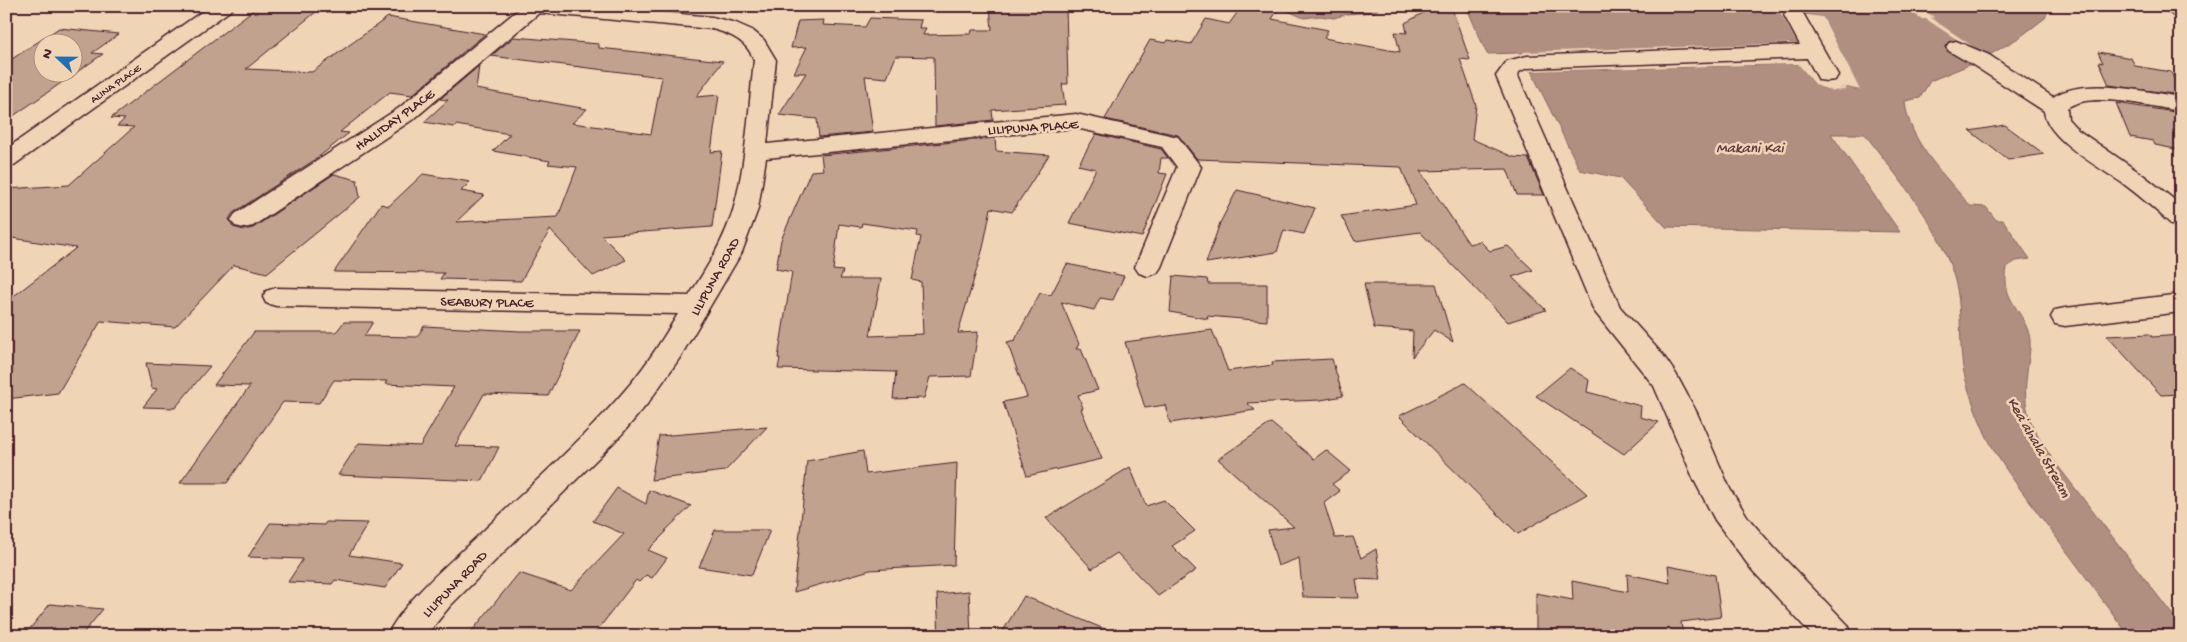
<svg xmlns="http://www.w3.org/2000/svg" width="2187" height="642" font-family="'Gochi Hand',sans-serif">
<rect width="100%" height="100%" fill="#efd4b6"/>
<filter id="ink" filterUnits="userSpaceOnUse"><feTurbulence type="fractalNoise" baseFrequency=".02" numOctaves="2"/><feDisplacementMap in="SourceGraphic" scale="10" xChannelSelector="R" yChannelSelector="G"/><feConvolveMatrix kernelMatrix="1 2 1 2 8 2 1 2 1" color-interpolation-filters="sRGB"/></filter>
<g filter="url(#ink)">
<g fill="#b08f81" stroke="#87625f">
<polygon points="1276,6 1381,6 1375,12 1347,14 1334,18 1320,16 1304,18"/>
<path d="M 1466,6 L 2050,6 L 2045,18 L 2020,37 L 1981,60 L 1930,81 L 1920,98 L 1905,101 C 1908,142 1946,176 1970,206 L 1986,207 L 1996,220 L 2003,220 L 2030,259 L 2016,261 L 2007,267 C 2001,301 2021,306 2029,334 C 2032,346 2028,360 2027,372 C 2022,411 2030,425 2051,457 L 2181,626 L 2181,636 L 2129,636 C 2100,596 2071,557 2041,517 C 2020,488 1996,460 1982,426 C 1974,407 1967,388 1963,368 C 1959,342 1962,315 1957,289 C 1945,230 1900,182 1865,134 L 1831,134 L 1900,232 L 1666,227 L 1620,178 L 1580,170 L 1531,71 L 1798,64 L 1815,84 L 1820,87 L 1833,91 L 1847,87 L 1859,90 L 1823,17 L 1779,11 L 1798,43 L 1487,54 Z"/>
</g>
<g fill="#efd4b6">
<polygon points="1902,6 1917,6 1934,17 1931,18 1987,56 1982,56 1926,19 1922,19"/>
<polygon points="1779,11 1823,17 1860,90 1847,87 1844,90 1833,91 1820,87 1815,84 1798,64 1531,71 1530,69 1798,62 1821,85 1833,89 1843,88 1847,85 1855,86 1821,19 1784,14 1800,42 1799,46 1524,55 1523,52 1797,43"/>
</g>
<g fill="#c1a28f" stroke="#4a1f2b" fill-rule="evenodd">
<polygon points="990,6 1066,6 1068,84 1062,84 1065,105 992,110 993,120 935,126 934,57 896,56 887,78 865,76 873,132 819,137 817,119 779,115 806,73 794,73 807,47 791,48 798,21 824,20 823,25 865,27 870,18 921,20 919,28 926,28 923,35 971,34 972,30 992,30"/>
<polygon points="1242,6 1254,6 1277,11 1272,19 1328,30 1324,38 1400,52 1395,32 1407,33 1405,23 1436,6 1451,6 1470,60 1460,59 1476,105 1472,139 1513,157 1528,158 1544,195 1517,195 1507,169 1420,171 1469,244 1480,241 1490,251 1508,246 1533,270 1512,277 1546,310 1508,322 1420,232 1355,241 1341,216 1416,205 1401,167 1197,159 1178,135 1105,119 1150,40 1166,43 1168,40 1191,44 1206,19 1229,24"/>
<polygon points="257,7 317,11 246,69 312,72 388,17 485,34 412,95 390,92 340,132 349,133 316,159 233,213 229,219 233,227 244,230 253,228 334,174 357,180 360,197 267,273 234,265 175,327 101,321 58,393 6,399 6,302 76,248 6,237 6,189 69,185 134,127 117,126 125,119 111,118"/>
<path d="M 59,28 L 119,34 L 92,53 L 103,54 L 6,121 L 6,63 ZM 42,42 L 72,42 L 72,72 L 42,72 Z"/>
<polygon points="514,37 599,44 599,48 723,61 696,97 719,95 711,152 722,151 712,227 601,235 626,260 593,276 550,230 521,281 440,279 444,273 334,272 381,204 389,206 423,174 470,182 461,191 484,195 456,222 558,217 577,167 548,164 550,161 493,151 510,134 456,125 454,127 424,122 448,100 440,99 479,66 476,89 587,109 572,123 651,134 662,77 491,56"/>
<polygon points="2098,52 2131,58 2135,66 2171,72 2181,95 2109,85 2099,62 2103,63"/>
<polygon points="2116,103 2181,113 2181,150 2155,145 2153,141 2130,137"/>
<polygon points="2005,125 2044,154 2008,160 1970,131"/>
<polygon points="1096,134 1161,149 1168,158 1161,158 1159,173 1167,174 1142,237 1069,223 1096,169 1078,165"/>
<path d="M 995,138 L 996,151 L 1049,155 L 1012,212 L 991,208 L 983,248 L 958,333 L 978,332 L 971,376 L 930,377 L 924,398 L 893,399 L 896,372 L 778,369 L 780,358 L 778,358 L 792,272 L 776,269 L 781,240 L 811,171 L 823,170 L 821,155 ZM 862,223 L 918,231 L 917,236 L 921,237 L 912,280 L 921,282 L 923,334 L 870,336 L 881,279 L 840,279 L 843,271 L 833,270 L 839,224 L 861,227 Z"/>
<polygon points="1237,190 1315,208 1304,234 1284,230 1277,252 1206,263 1220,223"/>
<polygon points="1067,264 1124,276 1113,300 1100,298 1094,310 1061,302 1079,344 1076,349 1081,349 1098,390 1078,395 1083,408 1081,409 1102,459 1027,476 1003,402 1027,397 1007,342 1015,340 1040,293 1051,295"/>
<polygon points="1173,276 1207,279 1208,284 1267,284 1267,321 1207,316 1208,319 1170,312"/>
<polygon points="1364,284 1436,284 1453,342 1434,330 1412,357 1413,331 1374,328"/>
<polygon points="344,322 373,322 364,336 417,337 424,326 520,331 580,331 548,396 484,394 455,446 499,447 482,481 338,475 359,443 420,446 454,387 385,384 387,381 334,380 319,403 283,402 227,483 180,483 250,386 214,385 254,332 336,332"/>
<polygon points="1212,330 1228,371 1273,365 1272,362 1332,359 1343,396 1321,400 1247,403 1255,410 1170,423 1165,405 1145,408 1125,342"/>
<polygon points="2150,334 2152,337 2181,335 2181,394 2161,395 2107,336"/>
<polygon points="146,363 210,366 175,408 143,407 157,389 152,388"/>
<polygon points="1570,368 1589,380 1587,392 1641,406 1640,417 1659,422 1624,454 1536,396"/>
<polygon points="1465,383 1513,427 1587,494 1518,534 1399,416"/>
<polygon points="1271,423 1314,459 1326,450 1351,471 1332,484 1340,491 1324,503 1335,538 1353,537 1361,558 1376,549 1381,580 1356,579 1359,598 1303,597 1299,558 1278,566 1268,530 1294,527 1218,459"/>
<polygon points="767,427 725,471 651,480 659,436"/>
<polygon points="863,451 866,474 957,463 954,565 870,570 794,592 807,461"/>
<polygon points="1130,467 1146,506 1164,500 1195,531 1172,546 1196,570 1158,596 1117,553 1092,569 1046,518"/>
<polygon points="617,488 646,504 649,490 691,506 665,531 667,531 648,550 667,558 652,578 646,575 639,582 636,580 593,636 468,636 519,573 571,590 624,534 593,521"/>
<polygon points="326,522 368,523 349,555 402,563 385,588 335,580 332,584 288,582 303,559 248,557 270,523 324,525"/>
<polygon points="715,530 770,530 752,575 699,567"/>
<polygon points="1668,566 1715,575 1721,617 1681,622 1683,636 1536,636 1536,593 1573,600 1572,581 1628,592 1627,574 1670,583"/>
<polygon points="969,591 971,636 939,636 937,594"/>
<polygon points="1024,596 1119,635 1119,636 1000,636"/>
<polygon points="50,604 103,609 81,636 24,636"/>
</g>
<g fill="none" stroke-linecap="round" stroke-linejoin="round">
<defs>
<g id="minor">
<polygon points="210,6 234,6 231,10 14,165 6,167 6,149"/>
<path d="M 519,6 L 597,6 L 712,17 L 736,23 L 752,30 L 764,40 L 776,60 L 767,144 L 1076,114 L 1178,137 L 1201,167 L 1161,267 L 1157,273 L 1148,276 L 1139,273 L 1135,267 L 1177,167 L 1162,147 L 1076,128 L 766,158 L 758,209 L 742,252 L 679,359 L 648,403 L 622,434 L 450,606 L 426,636 L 387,636 C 403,601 453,560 481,533 C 530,486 582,441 626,389 C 646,366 662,340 678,314 L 276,306 L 266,303 L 263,297 L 266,291 L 276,288 L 689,296 C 707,268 725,239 734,207 C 746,163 749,106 754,60 C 747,41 731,34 712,29 L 539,13 L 415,118 L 253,226 L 244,228 L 235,226 L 231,220 L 235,214 L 399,108 L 520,8 Z"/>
<polygon points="2161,6 2181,6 2181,18 2174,16"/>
<polygon points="1794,9 1801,11 1804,15 1838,75 1835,80 1827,81 1819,80 1807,58 1527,68 1519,72 1518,76 1620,307 1663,355 1676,374 1697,413 1730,489 1749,519 1776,550 1848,625 1853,636 1813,636 1752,570 1715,520 1694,480 1654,386 1594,311 1496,76 1507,61 1527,56 1800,45 1784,15 1787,11"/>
<path d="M 1956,41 L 1989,55 L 2053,97 C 2085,76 2145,92 2181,97 L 2181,111 C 2152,107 2091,90 2067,108 L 2068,119 L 2078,130 L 2143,175 L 2181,205 L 2181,227 L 2172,225 C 2157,211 2141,197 2125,185 C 2103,169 2047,140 2044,111 L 1973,65 L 1949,51 L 1946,47 L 1949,43 Z"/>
<polygon points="2181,294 2181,312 2065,326 2055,324 2051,317 2055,310 2065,308"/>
</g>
</defs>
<use href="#minor" stroke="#4a1f2b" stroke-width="3"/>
<use href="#minor" fill="#efd4b6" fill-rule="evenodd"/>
</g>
</g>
<g text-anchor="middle" stroke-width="5" stroke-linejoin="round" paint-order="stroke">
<g font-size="11" fill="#4a1f2b" stroke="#efd4b6">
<text transform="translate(115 83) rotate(-35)" y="4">ALINA PLACE</text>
</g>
<g font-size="14" fill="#4a1f2b" stroke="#efd4b6">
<text transform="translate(394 119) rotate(-36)" y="5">HALLIDAY PLACE</text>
<text transform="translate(1033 126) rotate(-4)" y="5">LILIPUNA PLACE</text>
<text transform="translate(714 276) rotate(-61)" y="5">LILIPUNA ROAD</text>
<text transform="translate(487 301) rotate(1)" y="5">SEABURY PLACE</text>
<text transform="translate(454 583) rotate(-46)" y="5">LILIPUNA ROAD</text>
</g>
<g font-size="15" font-style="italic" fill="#643b40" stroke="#efd4b6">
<text x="1750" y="152">Makani Kai</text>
<text transform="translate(2040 447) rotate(60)" y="5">Keaʻahala Stream</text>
</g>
</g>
<rect width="2187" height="642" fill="none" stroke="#efd4b6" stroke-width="25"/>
<rect x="12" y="12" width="2162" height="617" fill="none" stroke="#4a1f2b" stroke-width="2" filter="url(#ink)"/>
<g transform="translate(58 58) rotate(292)"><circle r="24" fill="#efd4b6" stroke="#ad8c7e"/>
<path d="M0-4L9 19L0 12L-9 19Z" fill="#1f6fb2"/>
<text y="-8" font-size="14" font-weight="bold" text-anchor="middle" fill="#4a1f2b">N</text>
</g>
</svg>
